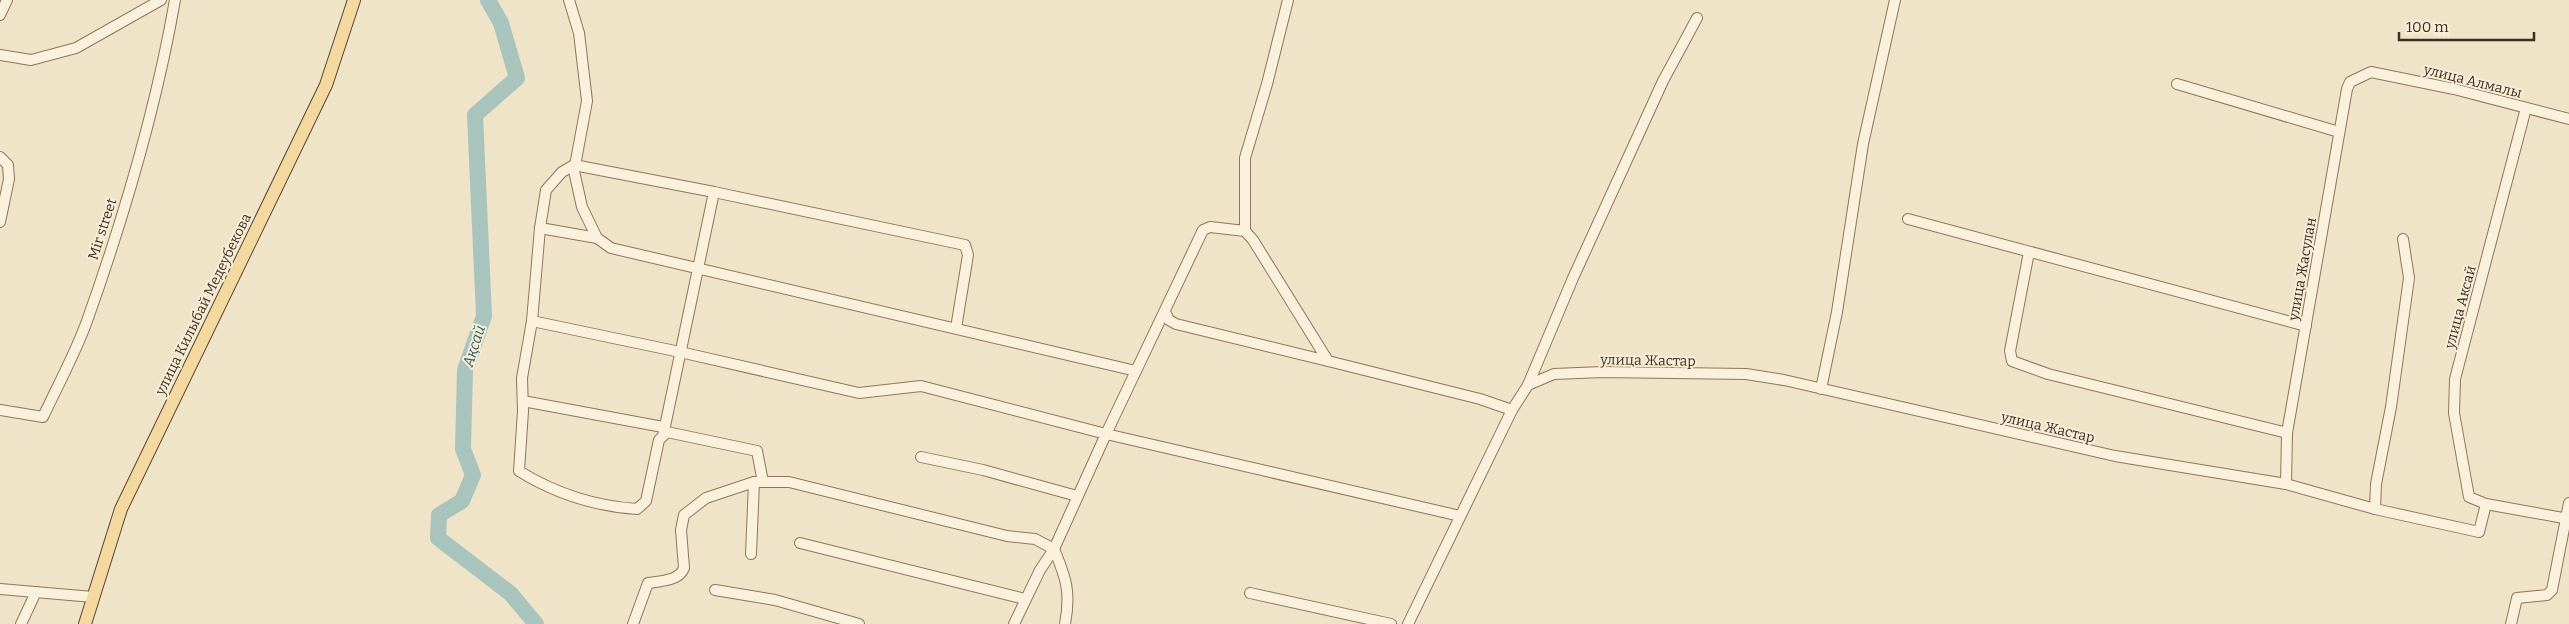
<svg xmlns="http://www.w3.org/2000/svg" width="2569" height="624" font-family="Bitter,serif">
<rect width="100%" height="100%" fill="#f0e4c8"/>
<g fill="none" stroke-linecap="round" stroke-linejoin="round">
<polyline stroke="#a9c4bc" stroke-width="16" points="488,0 501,23 517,78 475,115 484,316 465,370 463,449 473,475 462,501 439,515 438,538 511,594 536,624"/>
<defs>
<g id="minor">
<polyline points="569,0 579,33 587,101 574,171 582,207 597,238 611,248 1136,371 1106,434 1460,516"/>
<polyline points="0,15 7,0"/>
<polyline points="0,55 31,60 76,48 161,0"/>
<polyline points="2177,84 2339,132"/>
<polyline points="2526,108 2455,379 2454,413 2469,497 2486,504 2569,519"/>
<polyline points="0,157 8,165 9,179 0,222"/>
<polyline points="714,192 965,245 968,255 956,328"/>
<polyline points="1908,219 2306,326"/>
<polyline points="540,228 597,238"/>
<polyline points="1245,231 1245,158 1267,84 1288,0"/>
<polyline points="2029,252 2010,351 2012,361 2048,374 2287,433"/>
<polyline points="1165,312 1169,320 1176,324 1328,361"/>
<polyline points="532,321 680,352 859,393 921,386 1106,434 1054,549 1040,570 1014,624"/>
<polyline points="1136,371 1203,230 1210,227 1245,231 1253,240 1328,361 1480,399 1512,410"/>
<polyline points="1528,385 1573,278 1663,81 1697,18"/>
<polyline points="1821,389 1837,312 1863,144 1895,0"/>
<polyline points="523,401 663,427"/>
<path d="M 0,410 L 43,417 C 58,385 75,354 87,321 C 124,217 156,109 175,0"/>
<path d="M 663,436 L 714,192 L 574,165 L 562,172 L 546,190 L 540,228 L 532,321 L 522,378 L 523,411 L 519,471 C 556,494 593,506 637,509 L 646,501 L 659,440 L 667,432 L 757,451 L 763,482"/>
<polyline points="921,457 983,470 1077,496"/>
<polyline points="2286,484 2287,433 2347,89 2350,82 2371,72 2454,89 2569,119"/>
<polyline points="2375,509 2376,484 2391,407 2409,278 2403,239"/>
<polyline points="800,543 1025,599"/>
<polyline points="751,554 754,482"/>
<polyline points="0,589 93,597"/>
<polyline points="715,590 775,600 859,624"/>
<polyline points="1250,593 1391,624"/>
<polyline points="21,624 36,592"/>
<path d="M 633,624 L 648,583 C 661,581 679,581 684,568 L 681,530 L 684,515 L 706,498 L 754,482 L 789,482 L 1007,536 L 1035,539 L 1054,549 C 1066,578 1071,592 1065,624"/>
<polyline points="1408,624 1512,410 1528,385 1554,374 1603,372 1746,374 1784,380 2115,456 2286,484 2375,509 2479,532 2486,504"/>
<polyline points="2511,624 2517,598 2547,595 2552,590 2569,503"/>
</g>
<polyline id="major" points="85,624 121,509 326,85 354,0"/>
</defs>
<use href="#minor" stroke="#8d765c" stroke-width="12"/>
<use href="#major" stroke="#5b4430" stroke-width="14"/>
<use href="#minor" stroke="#faf1dc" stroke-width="10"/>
<use href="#major" stroke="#f3d9a0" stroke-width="12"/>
</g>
<g text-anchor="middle" stroke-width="4" stroke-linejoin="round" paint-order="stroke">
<g font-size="14" fill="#3d2e20" stroke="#f7eed8">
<text transform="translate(2473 81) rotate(14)" y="5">улица Алмалы</text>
<text transform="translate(102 229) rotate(-72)" y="5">Mir street</text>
<text transform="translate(2302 269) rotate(-80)" y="5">улица Жасулан</text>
<text transform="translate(203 304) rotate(-64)" y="5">улица Килыбай Медеубекова</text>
<text transform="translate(2460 307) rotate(-75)" y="5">улица Аксай</text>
<text transform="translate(1648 360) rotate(1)" y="5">улица Жастар</text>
<text transform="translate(2048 427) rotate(13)" y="5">улица Жастар</text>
</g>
<g font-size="15" font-style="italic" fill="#2f5d5a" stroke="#f7eed8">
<text transform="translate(474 346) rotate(-72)" y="5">Ақсай</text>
</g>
</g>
<path d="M2399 32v8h135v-8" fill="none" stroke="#3d2e20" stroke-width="2.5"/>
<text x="2406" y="32" font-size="15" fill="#3d2e20" stroke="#f7eed8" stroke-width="4" paint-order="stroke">100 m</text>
</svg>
